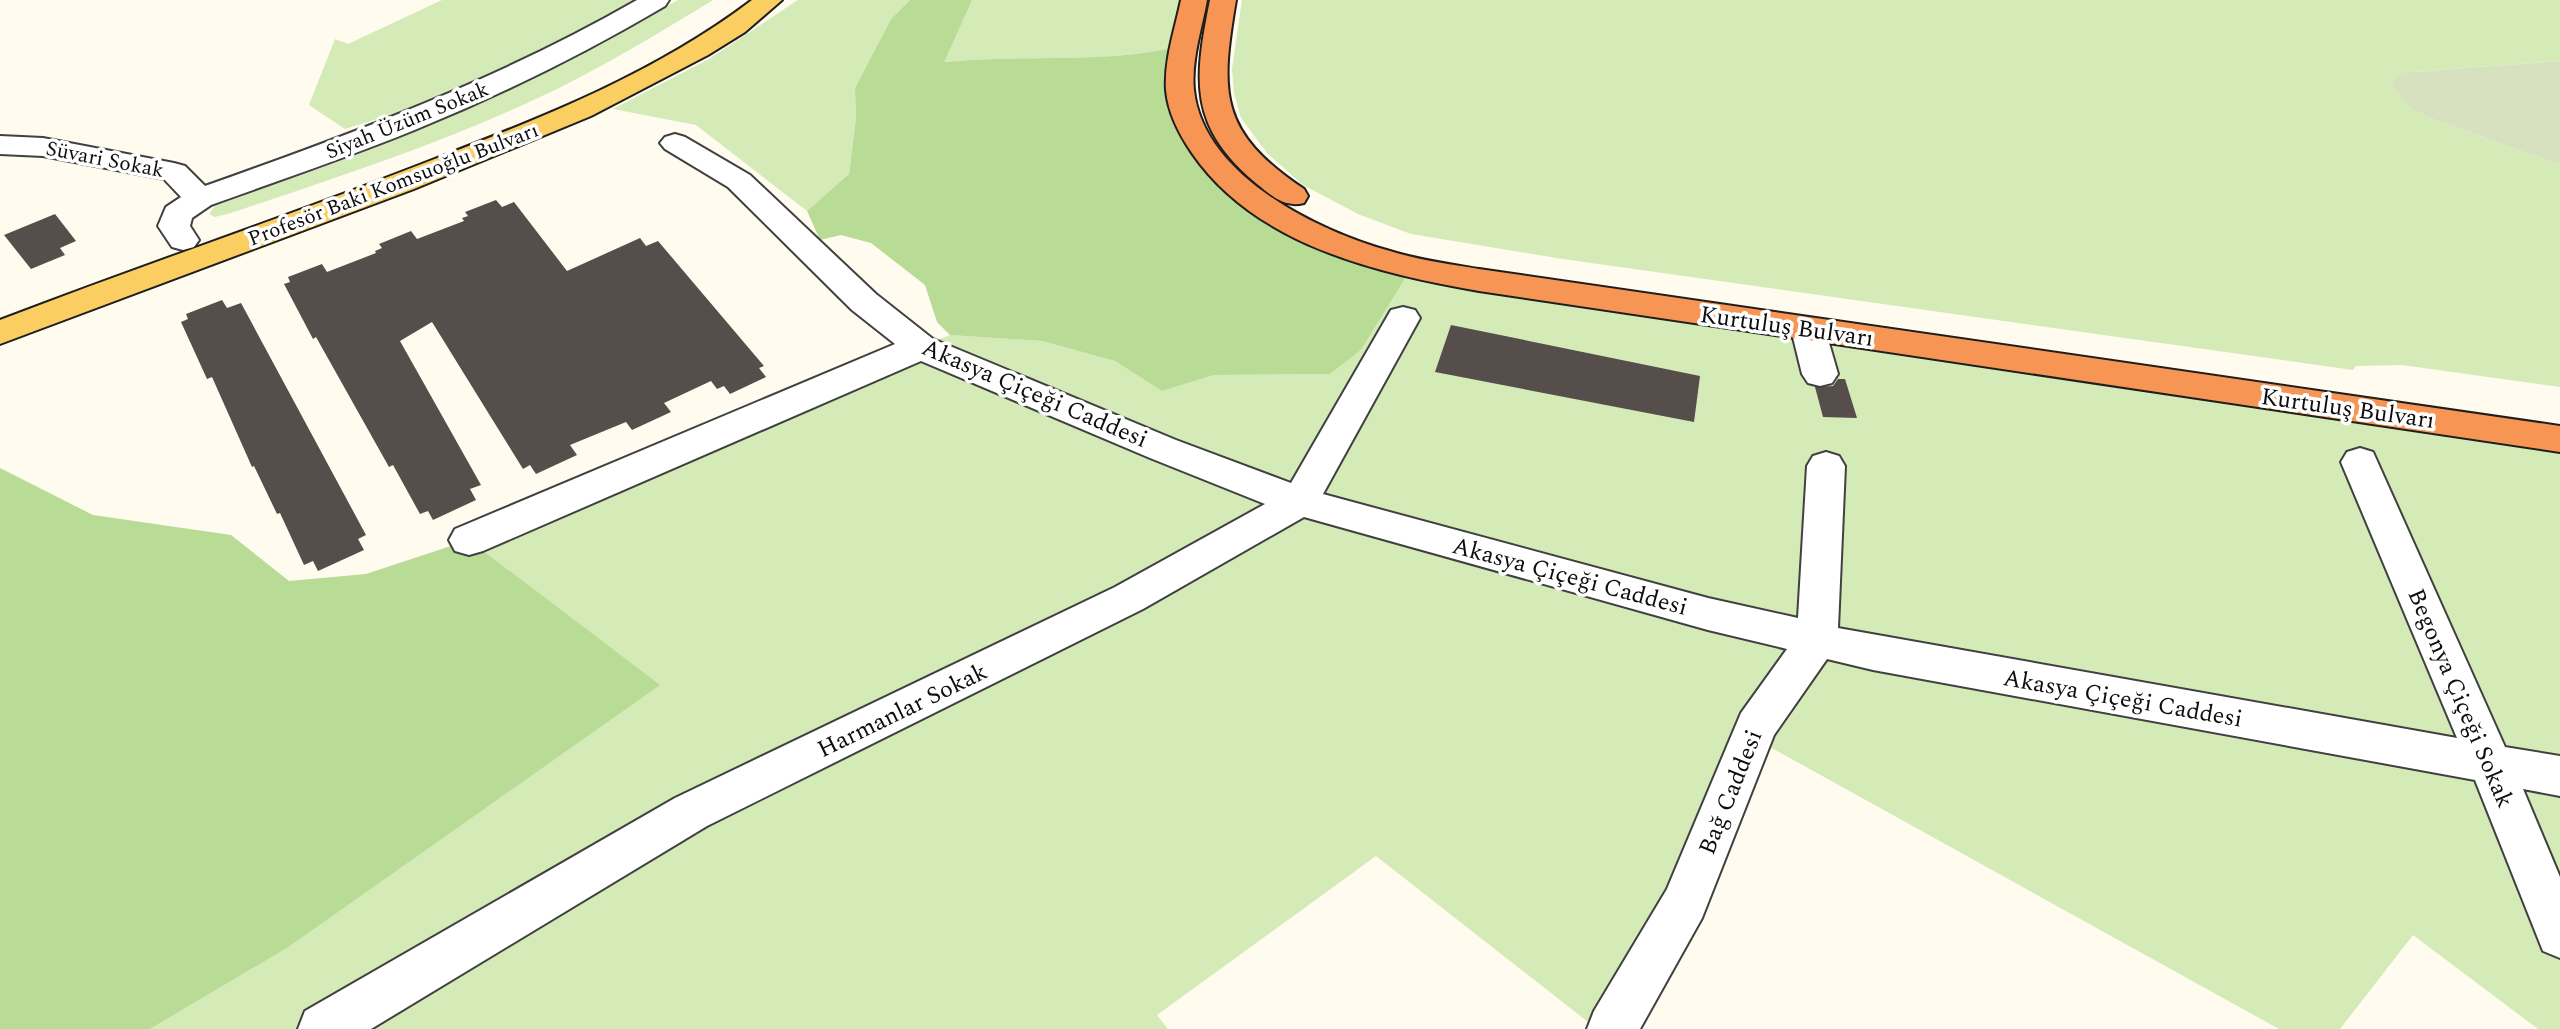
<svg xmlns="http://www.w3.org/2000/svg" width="2560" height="1029" font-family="Spectral,serif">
<rect width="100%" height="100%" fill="#fffbee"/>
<g fill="#d4eab7">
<polygon points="442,0 636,0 536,56 441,99 345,129 309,105 335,39 348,44"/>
<path d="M 678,0 L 713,0 C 664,30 616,59 565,85 C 458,138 344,175 231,213 L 215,217 L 209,214 L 215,206 C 265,186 316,171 366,151 C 473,108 577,57 678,0 Z"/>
<polygon points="798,0 910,0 891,19 855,88 856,118 849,174 807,211 696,125 613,109 709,59"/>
<path d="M 972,0 L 1183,0 L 1173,48 C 1097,64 1020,54 943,62 Z"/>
<polygon points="1242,0 2560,0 2560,61 2414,72 2412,109 2430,118 2560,165 2560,387 2402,365 2356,366 2353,370 1563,259 1411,234 1358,214 1303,185 1267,153 1241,118 1234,93 1232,69"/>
<polygon points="1406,277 2560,452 2560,1029 2538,1029 2413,935 2340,1029 2279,1029 1752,737 1597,1029 1376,856 1157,1015 1168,1029 150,1029 287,948 659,685 469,540 950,335 1042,341 1115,361 1162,391 1214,375 1330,374 1361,350"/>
</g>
<g fill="#b8db96">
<path d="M 910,0 L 972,0 L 944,62 C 1020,54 1097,64 1173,48 L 1182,130 L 1330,251 L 1406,277 L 1361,350 L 1330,374 L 1214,375 L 1162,391 L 1115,361 L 1042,341 L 950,335 L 937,322 L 925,285 L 871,243 L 841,235 L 820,240 L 807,211 L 849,174 L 856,118 L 855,88 L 891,19 Z"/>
<polygon points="0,468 93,515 231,535 289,581 366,574 469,540 660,685 287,948 150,1029 0,1029"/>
</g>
<polygon fill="#d8e1bf" points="2560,61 2560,165 2430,118 2412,109 2392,85 2397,77 2414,72"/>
<g fill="#564e4a">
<polygon points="496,200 502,207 514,202 567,271 640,238 646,246 658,241 764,366 759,368 766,377 730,394 724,386 717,389 711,381 664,403 671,412 632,430 626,422 570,445 577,455 536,474 530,465 523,469 432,322 400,341 481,485 470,489 476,500 433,520 428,511 420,514 393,465 389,467 316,337 313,339 284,284 290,282 288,277 322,264 327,272 376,253 375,251 382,248 379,244 411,231 417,239 464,221 462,218 468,216 465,212"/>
<polygon points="55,214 76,241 60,248 65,255 31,269 4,235"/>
<polygon points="222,300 227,308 241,303 366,535 358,539 364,550 318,571 313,561 304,565 280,513 277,514 254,466 252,467 212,377 207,379 181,322 188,319 186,314"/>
<polygon points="1451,325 1700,376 1694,422 1435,372"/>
<polygon points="1838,379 1845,379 1857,418 1823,417 1815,387 1833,386"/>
</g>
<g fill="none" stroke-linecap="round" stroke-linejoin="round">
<defs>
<g id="minor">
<path d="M 637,0 L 669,0 L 665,6 C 585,53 503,94 417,129 C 349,157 280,180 211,205 L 192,218 L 190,226 L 199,240 L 194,247 L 183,250 L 172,247 L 158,226 L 166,207 L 181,197 L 164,179 L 43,156 L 0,154 L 0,136 L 43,138 L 174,163 L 185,166 L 205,186 C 354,133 500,79 637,0 Z"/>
<polygon points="675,134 685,137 750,175 876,294 933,339 1176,440 1291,483 1391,310 1403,307 1415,310 1420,318 1323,494 1708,598 1798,618 1807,466 1813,456 1826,452 1839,456 1845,466 1838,628 2457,738 2341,462 2347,452 2360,448 2373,452 2505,747 2560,756 2560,796 2523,789 2560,877 2560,958 2543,951 2475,780 1873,670 1827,659 1774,735 1702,918 1640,1029 1587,1029 1594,1011 1667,889 1741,713 1787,649 1708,630 1304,517 1143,609 707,826 371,1029 298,1029 305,1011 675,798 1115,587 1265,504 1150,458 921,361 483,551 469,555 455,551 449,540 455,529 895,344 852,310 728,187 665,149 660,143 665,137"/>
<polygon points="1808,318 1820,321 1825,329 1838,374 1832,383 1820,386 1808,383 1802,374 1791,329 1796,321"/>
</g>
<path id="major" d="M 752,0 L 782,0 L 745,32 L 708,55 L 591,116 L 414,189 L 0,344 L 0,320 C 143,265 289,216 432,160 C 544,117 656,73 752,0 Z"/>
<g id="highway">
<path d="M 1181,0 L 1207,0 C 1202,29 1191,60 1194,90 C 1203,175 1317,231 1390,251 C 1419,260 1449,264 1479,269 L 2560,426 L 2560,452 L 1479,291 C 1377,273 1255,245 1192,153 C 1179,134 1168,113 1166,90 C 1164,60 1175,29 1181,0 Z"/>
<path d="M 1210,0 L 1236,0 C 1220,94 1219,132 1304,189 L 1308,196 L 1304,203 C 1284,208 1272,196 1257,184 C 1188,127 1194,80 1210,0 Z"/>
</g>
</defs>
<use href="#minor" stroke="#404040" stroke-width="4"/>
<use href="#major" stroke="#1e1e1e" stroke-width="4"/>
<use href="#highway" stroke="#1e1e1e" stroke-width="4"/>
<use href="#minor" fill="#fff" fill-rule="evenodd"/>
<use href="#major" fill="#fbce62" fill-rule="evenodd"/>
<use href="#highway" fill="#f79654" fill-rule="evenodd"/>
</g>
<g text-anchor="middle" stroke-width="7" stroke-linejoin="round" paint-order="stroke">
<g font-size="21" fill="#0d0d0d" stroke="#fff">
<text transform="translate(407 120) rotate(-22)" y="7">Siyah Üzüm Sokak</text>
<text transform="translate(105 159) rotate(11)" y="7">Süvari Sokak</text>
<text transform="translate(393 184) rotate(-21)" y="7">Profesör Baki Komsuoğlu Bulvarı</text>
</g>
<g font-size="24" fill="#0d0d0d" stroke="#fff">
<text transform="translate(1787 326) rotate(8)" y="8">Kurtuluş Bulvarı</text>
<text transform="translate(1035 393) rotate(23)" y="8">Akasya Çiçeği Caddesi</text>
<text transform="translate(2348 408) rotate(8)" y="8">Kurtuluş Bulvarı</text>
<text transform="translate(1570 576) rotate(15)" y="8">Akasya Çiçeği Caddesi</text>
<text transform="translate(2123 698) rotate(10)" y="8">Akasya Çiçeği Caddesi</text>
<text transform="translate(2461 698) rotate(67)" y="8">Begonya Çiçeği Sokak</text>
<text transform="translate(902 710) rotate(-26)" y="8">Harmanlar Sokak</text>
<text transform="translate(1730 792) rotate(-68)" y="8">Bağ Caddesi</text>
</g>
</g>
</svg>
